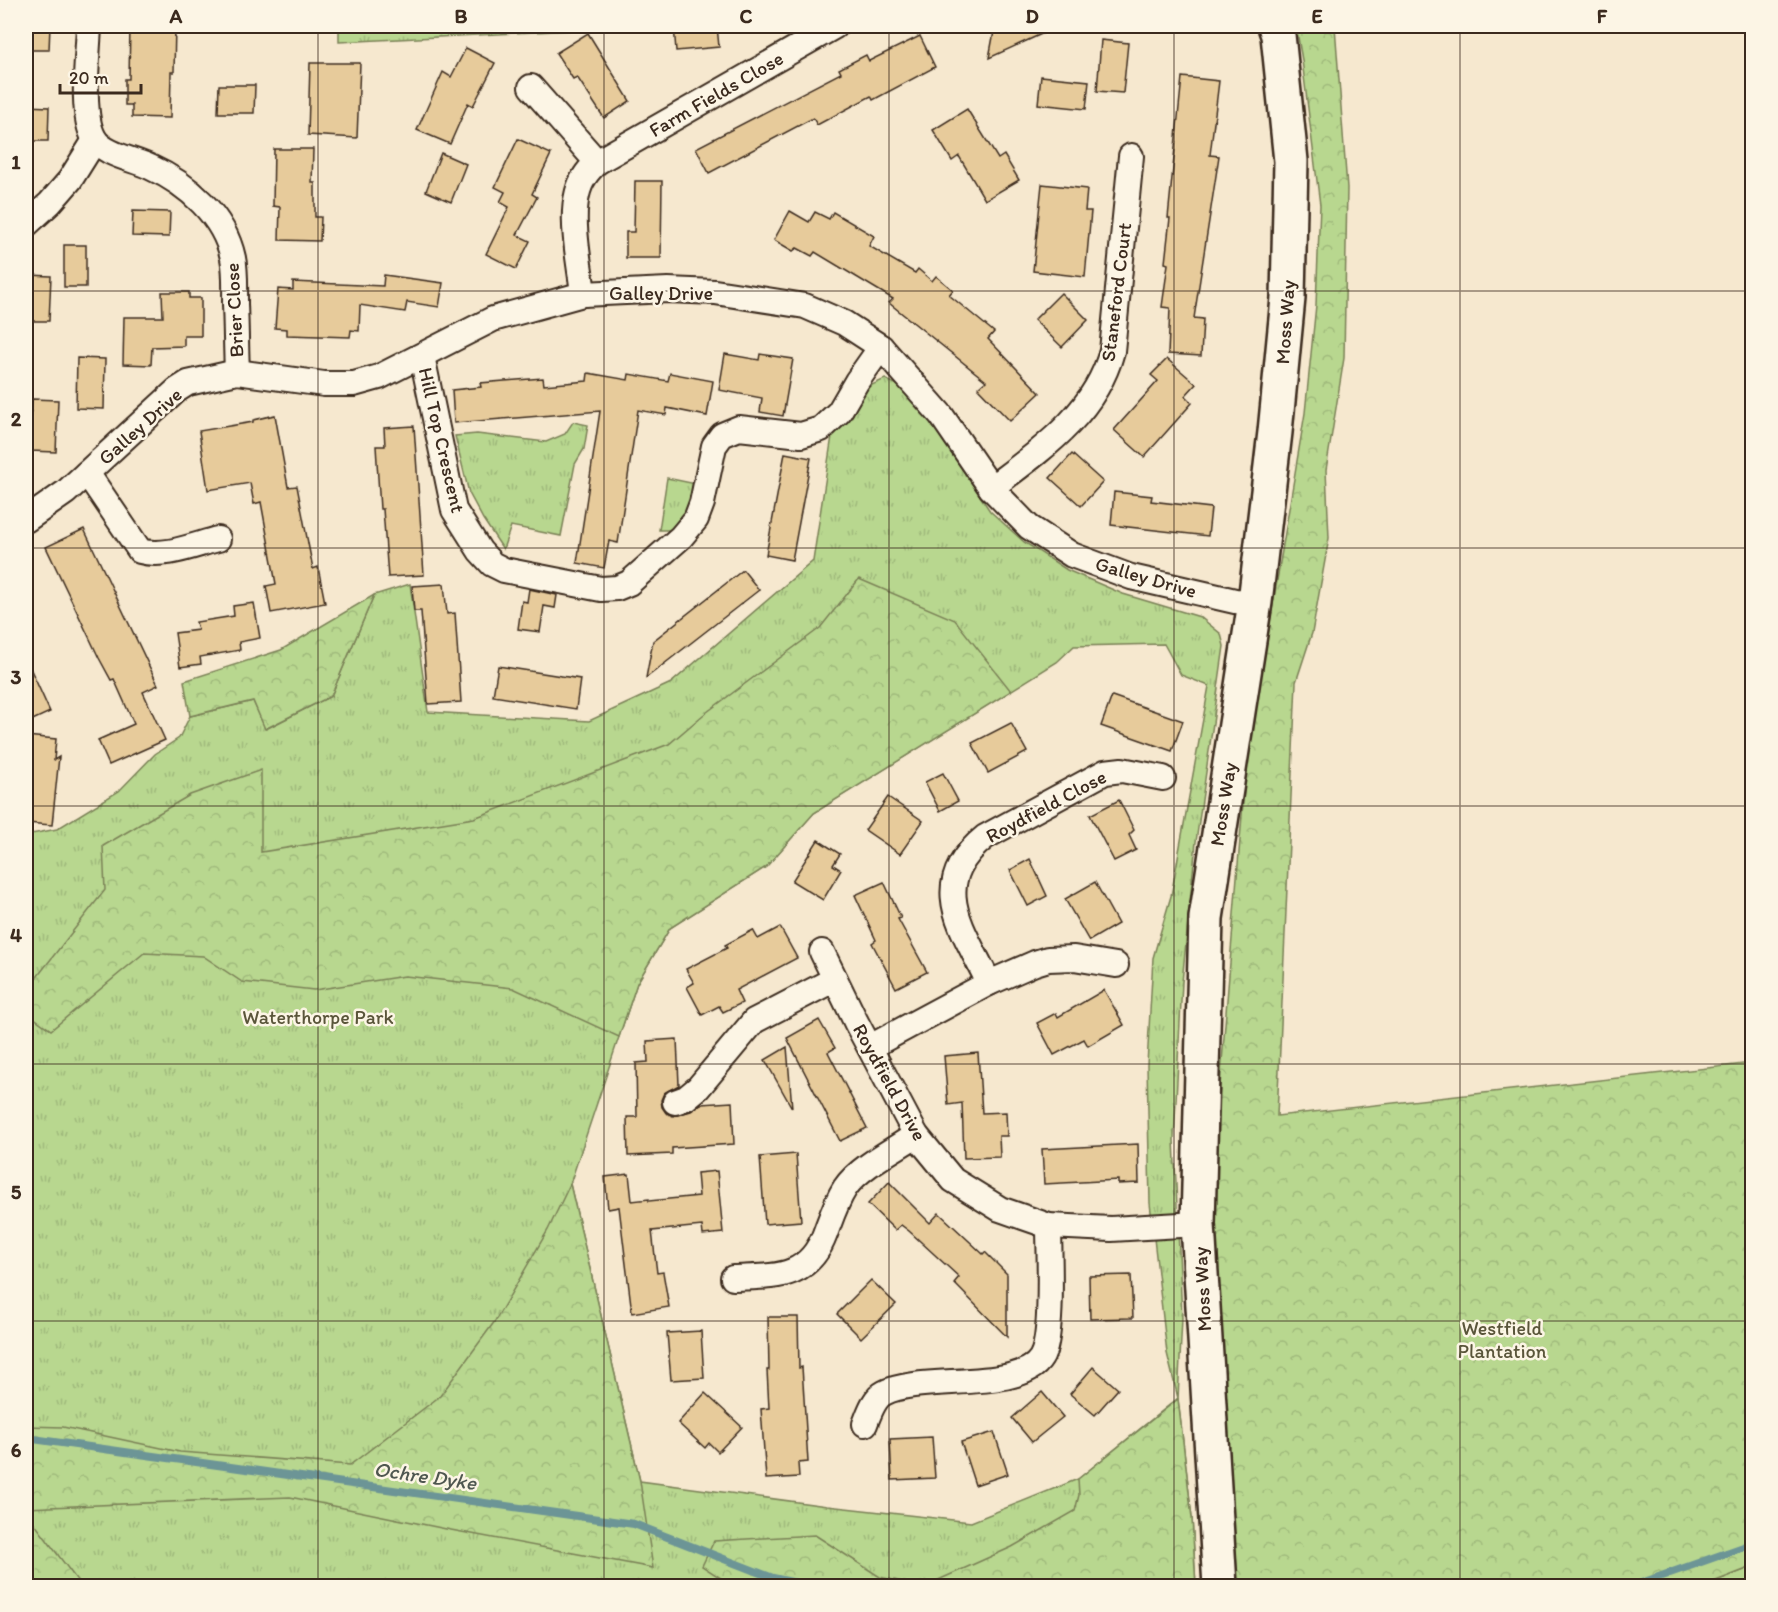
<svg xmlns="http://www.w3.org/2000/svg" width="1778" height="1612" font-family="Itim,sans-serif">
<defs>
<pattern id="grass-tufts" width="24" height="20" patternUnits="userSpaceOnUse" patternTransform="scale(1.5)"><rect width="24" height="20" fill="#b8d78f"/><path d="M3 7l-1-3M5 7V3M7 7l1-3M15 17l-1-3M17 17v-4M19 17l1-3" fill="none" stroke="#9fb97b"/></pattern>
<pattern id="forest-crowns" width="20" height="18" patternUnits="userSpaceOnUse" patternTransform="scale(1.5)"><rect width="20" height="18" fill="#b8d78f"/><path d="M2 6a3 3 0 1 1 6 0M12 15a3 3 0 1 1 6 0" fill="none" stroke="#9fb97b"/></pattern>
</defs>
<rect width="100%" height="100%" fill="#f6e8cf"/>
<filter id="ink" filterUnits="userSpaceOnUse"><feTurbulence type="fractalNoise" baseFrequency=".0167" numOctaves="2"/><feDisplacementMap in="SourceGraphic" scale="12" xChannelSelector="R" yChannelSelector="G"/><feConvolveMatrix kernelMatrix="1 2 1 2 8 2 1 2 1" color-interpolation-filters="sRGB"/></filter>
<g filter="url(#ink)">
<g fill="url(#grass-tufts)" stroke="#7a8056" stroke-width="1.5" fill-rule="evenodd">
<polygon points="339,26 657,26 339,42"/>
<path d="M 885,379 L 904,388 L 917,401 L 990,511 L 1024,542 L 1067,570 L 1123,594 L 1200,617 L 1221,634 L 1224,646 L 1196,842 L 1182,982 L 1174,1140 L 1182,1318 L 1178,1399 L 1192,1518 L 1196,1586 L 26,1586 L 26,835 L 57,829 L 119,791 L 155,754 L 179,738 L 190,716 L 253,701 L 266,729 L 331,696 L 374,595 L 410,584 L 428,712 L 589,721 L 671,683 L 813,561 L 832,436 L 863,389 ZM 1164,644 L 1181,675 L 1209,686 L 1171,896 L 1153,958 L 1147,1065 L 1150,1203 L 1167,1353 L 1178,1398 L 1078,1479 L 971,1522 L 827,1506 L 640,1481 L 570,1184 L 637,983 L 670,928 L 766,867 L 814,813 L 1057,662 L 1074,646 Z"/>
<polygon points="573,422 588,425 584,449 575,464 561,536 511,526 503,549 483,519 469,493 455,436 477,434 546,442 565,434"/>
<polygon points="667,478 696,484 687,516 675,530 659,530"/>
<polygon points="1752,1567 1752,1586 1703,1586"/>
</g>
<g fill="url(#forest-crowns)" stroke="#7a8056" stroke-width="1.5">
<polygon points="1296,26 1335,26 1347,188 1344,358 1326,470 1329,538 1312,633 1296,682 1277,1116 1752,1063 1752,1567 1703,1586 1238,1586 1216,1254 1214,1190 1218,1111 1246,766 1305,413 1316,305 1320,205 1302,60"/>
<polygon points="859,579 955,620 1011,691 814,813 766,867 670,928 637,983 619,1037 513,988 405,976 314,990 242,982 203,956 144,953 51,1030 26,1012 26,991 105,890 103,846 190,795 261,770 261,852 474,818 669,744 703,715 820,628"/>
<polygon points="374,595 331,696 265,729 253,701 190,716 184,681 281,650"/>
<polygon points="570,1184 640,1481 653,1568 451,1530 290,1497 26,1508 26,1426 63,1427 180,1452 350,1465 440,1396 495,1321 548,1230"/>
<polygon points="1178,1399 1192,1518 1196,1586 925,1586 1012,1547 1075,1511 1079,1495 1078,1479"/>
<polygon points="26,1512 79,1583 79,1586 26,1586"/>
<polygon points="815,1535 880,1577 922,1586 733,1586 702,1566 714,1541"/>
</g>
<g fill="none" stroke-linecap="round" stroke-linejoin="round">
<g stroke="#6c9596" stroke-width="8">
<polyline points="26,1438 634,1524 773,1578 810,1586"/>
<polyline points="1633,1586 1752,1544"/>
</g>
</g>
<g fill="#e7cb9b" stroke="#3b2a1e" stroke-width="1.5">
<polygon points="26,26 50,26 49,50 26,50"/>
<polygon points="130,26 175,26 174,72 171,72 170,118 132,117 132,105 125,105 125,79 129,79"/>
<polygon points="674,26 717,26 719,47 676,51"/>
<polygon points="995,26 1059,26 989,58"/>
<polygon points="588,33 630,101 604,118 577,77 573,79 556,53"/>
<polygon points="920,36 935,67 873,100 871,96 817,125 813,118 709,173 696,148 841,73 839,69 866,55 869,61"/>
<polygon points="1101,40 1128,43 1123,93 1097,91"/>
<polygon points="466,48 495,63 473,106 468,103 450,144 417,130 443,72 451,77"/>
<polygon points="310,63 360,63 357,138 308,135"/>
<polygon points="1041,76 1089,81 1086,109 1038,104"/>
<polygon points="1182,77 1219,81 1210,155 1219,156 1194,318 1203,319 1201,356 1168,354 1170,308 1162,307 1168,264 1165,263 1170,218 1168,218"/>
<polygon points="219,85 255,85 254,113 218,113"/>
<polygon points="26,106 49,107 48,141 26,141"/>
<polygon points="967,109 998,159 1004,155 1019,180 985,200 959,156 952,161 933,130"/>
<polygon points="518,139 551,154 532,194 537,197 517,235 530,241 516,269 486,254 509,207 500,202 505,192 495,187"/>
<polygon points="274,149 313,149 312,183 315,183 315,217 321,217 320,241 279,240 280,207 273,206"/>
<polygon points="441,153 466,164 451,202 426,191"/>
<polygon points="635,181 662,181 661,258 626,258 626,232 634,232"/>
<polygon points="1042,184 1087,189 1085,211 1091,211 1085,277 1033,271"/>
<polygon points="133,211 170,212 169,237 132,236"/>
<polygon points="790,211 809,222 815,212 829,219 833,212 874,236 869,246 915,273 918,269 932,281 936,276 953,290 949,295 994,332 988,339 1040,393 1010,421 978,388 986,381 889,303 893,299 815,252 812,256 797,248 793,251 774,240"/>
<rect x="64" y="245" width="22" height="42"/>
<polygon points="28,275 51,276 49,321 26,321 26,287 28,287"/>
<polygon points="384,275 443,283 439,307 407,302 405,312 360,305 359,331 351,330 350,337 287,335 287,329 275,328 278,289 293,290 293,282 383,286"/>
<polygon points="162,292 189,292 189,298 201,298 201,336 184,336 184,346 152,347 151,365 123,364 124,317 163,317"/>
<polygon points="1061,293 1088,320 1062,347 1034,320"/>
<polygon points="725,354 759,360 760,354 793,359 783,416 760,412 762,398 719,390"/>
<polygon points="77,358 105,359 104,409 76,408"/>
<polygon points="1167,359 1196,384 1185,396 1192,403 1144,457 1114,430 1158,381 1151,375"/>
<polygon points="588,373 628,380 629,374 668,381 670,373 713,381 707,416 667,408 666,415 638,410 618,543 609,541 604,568 577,563 600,411 454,423 452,390 481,387 480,383 543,378 544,385 587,381"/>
<polygon points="32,399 58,400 56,452 30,451"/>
<polygon points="275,415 288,487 297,486 313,569 318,567 325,603 271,613 266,586 276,584 261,502 254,504 250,483 208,490 199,431 253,422 253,420"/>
<polygon points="414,426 424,575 388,577 383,509 380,509 376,446 385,446 384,428"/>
<polygon points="785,453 811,458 792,560 766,555"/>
<polygon points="1072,454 1103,482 1081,506 1050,478"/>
<polygon points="1114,492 1152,496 1151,501 1211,508 1208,536 1111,525"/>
<polygon points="84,529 158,685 143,692 165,740 109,765 98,740 134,724 114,679 111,680 99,658 46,547"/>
<polygon points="743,570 759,590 646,678 653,641"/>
<polygon points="444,584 447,614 455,613 461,702 428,704 421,611 414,611 412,586"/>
<polygon points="529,589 557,595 555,608 544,606 540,632 518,629 522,601 527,602"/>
<polygon points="254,603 260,638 239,642 240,650 200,657 201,664 180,667 175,633 198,630 196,622 234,616 233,606"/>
<polygon points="26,659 50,712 26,723"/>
<polygon points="498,666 580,679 576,709 493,696"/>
<polygon points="1112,696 1183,721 1172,751 1101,726"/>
<polygon points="1011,723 1027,752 988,773 972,743"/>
<polygon points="26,736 56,739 54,760 59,757 52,825 26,823"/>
<polygon points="943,773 958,801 940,811 925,782"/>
<polygon points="888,797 923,821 900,854 865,830"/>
<polygon points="1119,800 1134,830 1129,835 1136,850 1114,861 1090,815"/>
<polygon points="818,840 840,854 833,865 841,870 823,900 792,881"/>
<polygon points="1030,859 1047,896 1028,906 1010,870"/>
<polygon points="884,882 901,918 898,919 927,972 896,988 872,943 876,940 855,895"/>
<polygon points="1095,882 1118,924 1089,941 1065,899"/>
<polygon points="780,927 797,958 736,990 742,1003 723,1012 719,1006 702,1015 687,987 694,983 686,969 727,948 725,945 753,930 758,939"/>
<polygon points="1104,990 1124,1025 1088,1046 1084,1039 1054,1055 1037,1023 1056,1013 1058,1017"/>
<polygon points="819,1020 835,1048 828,1052 867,1128 840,1141 787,1038"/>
<polygon points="677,1039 679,1085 664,1093 661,1100 662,1107 666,1113 673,1116 691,1111 701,1104 732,1102 734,1144 672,1148 672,1154 628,1156 627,1117 637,1117 636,1063 648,1062 647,1041"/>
<polygon points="787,1047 792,1108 765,1060"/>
<polygon points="978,1053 982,1113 1006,1112 1007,1136 999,1136 1000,1157 964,1158 962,1103 948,1105 944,1056"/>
<polygon points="1138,1144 1139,1183 1118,1184 1118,1180 1044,1184 1042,1149"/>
<polygon points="796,1154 801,1221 765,1224 760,1157"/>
<polygon points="717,1171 723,1233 703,1235 702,1226 652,1231 657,1273 663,1272 669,1307 632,1313 619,1207 608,1209 605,1177 629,1174 632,1201 649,1199 649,1201 699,1196 697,1173"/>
<polygon points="889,1182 930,1223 939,1213 983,1254 985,1252 1007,1274 1007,1337 954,1283 959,1277 909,1231 901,1225 895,1230 868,1204"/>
<polygon points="1131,1275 1133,1318 1090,1319 1089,1276"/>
<polygon points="871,1280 896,1304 861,1338 837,1314"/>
<polygon points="768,1317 798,1317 799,1368 802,1367 808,1462 798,1463 799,1477 766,1479 761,1409 769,1408 767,1370 769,1370"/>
<polygon points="701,1331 704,1378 671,1380 667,1333"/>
<polygon points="1093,1367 1118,1389 1095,1415 1070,1394"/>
<polygon points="1042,1392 1063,1417 1032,1442 1012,1418"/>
<polygon points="705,1393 742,1427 718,1452 709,1443 705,1448 678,1423"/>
<polygon points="994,1432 1008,1474 975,1485 961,1442"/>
<polygon points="932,1437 935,1478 892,1480 890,1439"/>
</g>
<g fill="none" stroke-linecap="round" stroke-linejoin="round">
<defs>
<g id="street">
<path d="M 89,26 C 88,55 80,113 94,138 C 104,155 134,159 150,167 C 188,184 224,216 233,258 C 236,272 235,289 235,304 C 236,326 236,349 237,372"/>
<polyline points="531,87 597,162"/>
<polyline points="26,225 50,203 70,180 95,140"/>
<path d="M 583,294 C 580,262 565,204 585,176 C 588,171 593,166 597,162 L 835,26"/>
<polyline points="422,356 454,510 480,551 492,564 504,570 601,589 617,588 629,583 681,537 696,519 702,503 714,446 722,435 739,428 801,435 821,429 839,412 857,381 881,347"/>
<path d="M 87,473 L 140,551 C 165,558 194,545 218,539"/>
<path d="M 991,488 C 1041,450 1095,414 1112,351 L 1131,156"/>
<polyline points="26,520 66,492 177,390 188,383 237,372 324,384 354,384 379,377 493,319 583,294 668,290 715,292 805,306 844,323 881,347 941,415 991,488 1029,527 1072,555 1131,577 1235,601 1255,602"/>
<polyline points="822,952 856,1022 916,1135 953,1180 1000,1209 1049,1226 1111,1229 1198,1224"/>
<path d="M 989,983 C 963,928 926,885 985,837 L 1105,772 L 1122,770 L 1163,778"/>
<polyline points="870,1047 989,983 1035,963 1048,959 1074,958 1116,965"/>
<polyline points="675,1102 686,1098 698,1088 754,1021 835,979"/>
<path d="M 733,1278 C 774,1276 808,1280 825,1234 C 831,1218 836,1202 845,1188 C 859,1167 895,1149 916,1135"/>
<path d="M 865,1424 C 869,1414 874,1398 884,1393 C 918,1374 1021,1392 1041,1358 C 1054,1337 1049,1254 1049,1226"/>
</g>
<polyline id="secondary" points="1220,1586 1198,1224 1206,918 1255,602 1275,432 1288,298 1291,161 1278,35 1275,26"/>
</defs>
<use href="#street" stroke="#3b2a1e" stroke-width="28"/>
<use href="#secondary" stroke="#3b2a1e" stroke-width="38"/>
<use href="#street" stroke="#fcf5e5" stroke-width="24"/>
<use href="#secondary" stroke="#fcf5e5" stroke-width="33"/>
</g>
</g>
<path fill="none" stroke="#3b2a1e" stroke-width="1.5" stroke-opacity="0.55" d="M 318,26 L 318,1586M 604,26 L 604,1586M 889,26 L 889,1586M 1174,26 L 1174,1586M 1460,26 L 1460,1586M 26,291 L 1752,291M 26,548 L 1752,548M 26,806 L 1752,806M 26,1064 L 1752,1064M 26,1321 L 1752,1321"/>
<g text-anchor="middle" stroke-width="5" stroke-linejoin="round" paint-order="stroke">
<g font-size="20" fill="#3b2a1e" stroke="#fcf5e5">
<text transform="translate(716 94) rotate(-30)" y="7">Farm Fields Close</text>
<text transform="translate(1116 292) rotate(-83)" y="7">Staneford Court</text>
<text x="661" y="300">Galley Drive</text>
<text transform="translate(234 310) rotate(-93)" y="7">Brier Close</text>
<text transform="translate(1285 322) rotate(-86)" y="7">Moss Way</text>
<text transform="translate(140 426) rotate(-42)" y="7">Galley Drive</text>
<text transform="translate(442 440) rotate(77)" y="7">Hill Top Crescent</text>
<text transform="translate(1146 577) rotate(16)" y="7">Galley Drive</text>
<text transform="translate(1223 804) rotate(-81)" y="7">Moss Way</text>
<text transform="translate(1046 806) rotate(-28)" y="7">Roydfield Close</text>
<text transform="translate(890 1082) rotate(61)" y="7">Roydfield Drive</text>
<text transform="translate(1202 1289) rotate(-93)" y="7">Moss Way</text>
</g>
<g font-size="20" fill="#5a553a" stroke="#fcf5e5">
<text x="318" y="1024">Waterthorpe Park</text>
<text x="1502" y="1335">Westfield<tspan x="1502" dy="23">Plantation</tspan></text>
</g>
<g font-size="21" font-style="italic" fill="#4f5750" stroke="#fcf5e5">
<text transform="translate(425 1476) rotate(8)" y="7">Ochre Dyke</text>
</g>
</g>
<rect width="1778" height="1612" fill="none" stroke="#fcf5e5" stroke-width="66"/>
<path d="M60 84v9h81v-9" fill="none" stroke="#3b2a1e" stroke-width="3"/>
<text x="69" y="84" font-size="18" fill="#3b2a1e" stroke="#fcf5e5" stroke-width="4.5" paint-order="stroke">20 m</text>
<rect x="33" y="33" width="1712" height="1546" fill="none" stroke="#3b2a1e" stroke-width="2"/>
<g font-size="20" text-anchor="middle" font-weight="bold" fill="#3b2a1e">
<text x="176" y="23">A</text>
<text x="461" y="23">B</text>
<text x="746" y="23">C</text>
<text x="1032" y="23">D</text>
<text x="1317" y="23">E</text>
<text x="1602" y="23">F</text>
<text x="16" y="169">1</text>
<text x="16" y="426">2</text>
<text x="16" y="684">3</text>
<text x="16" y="942">4</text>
<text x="16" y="1199">5</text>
<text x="16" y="1457">6</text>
</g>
</svg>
